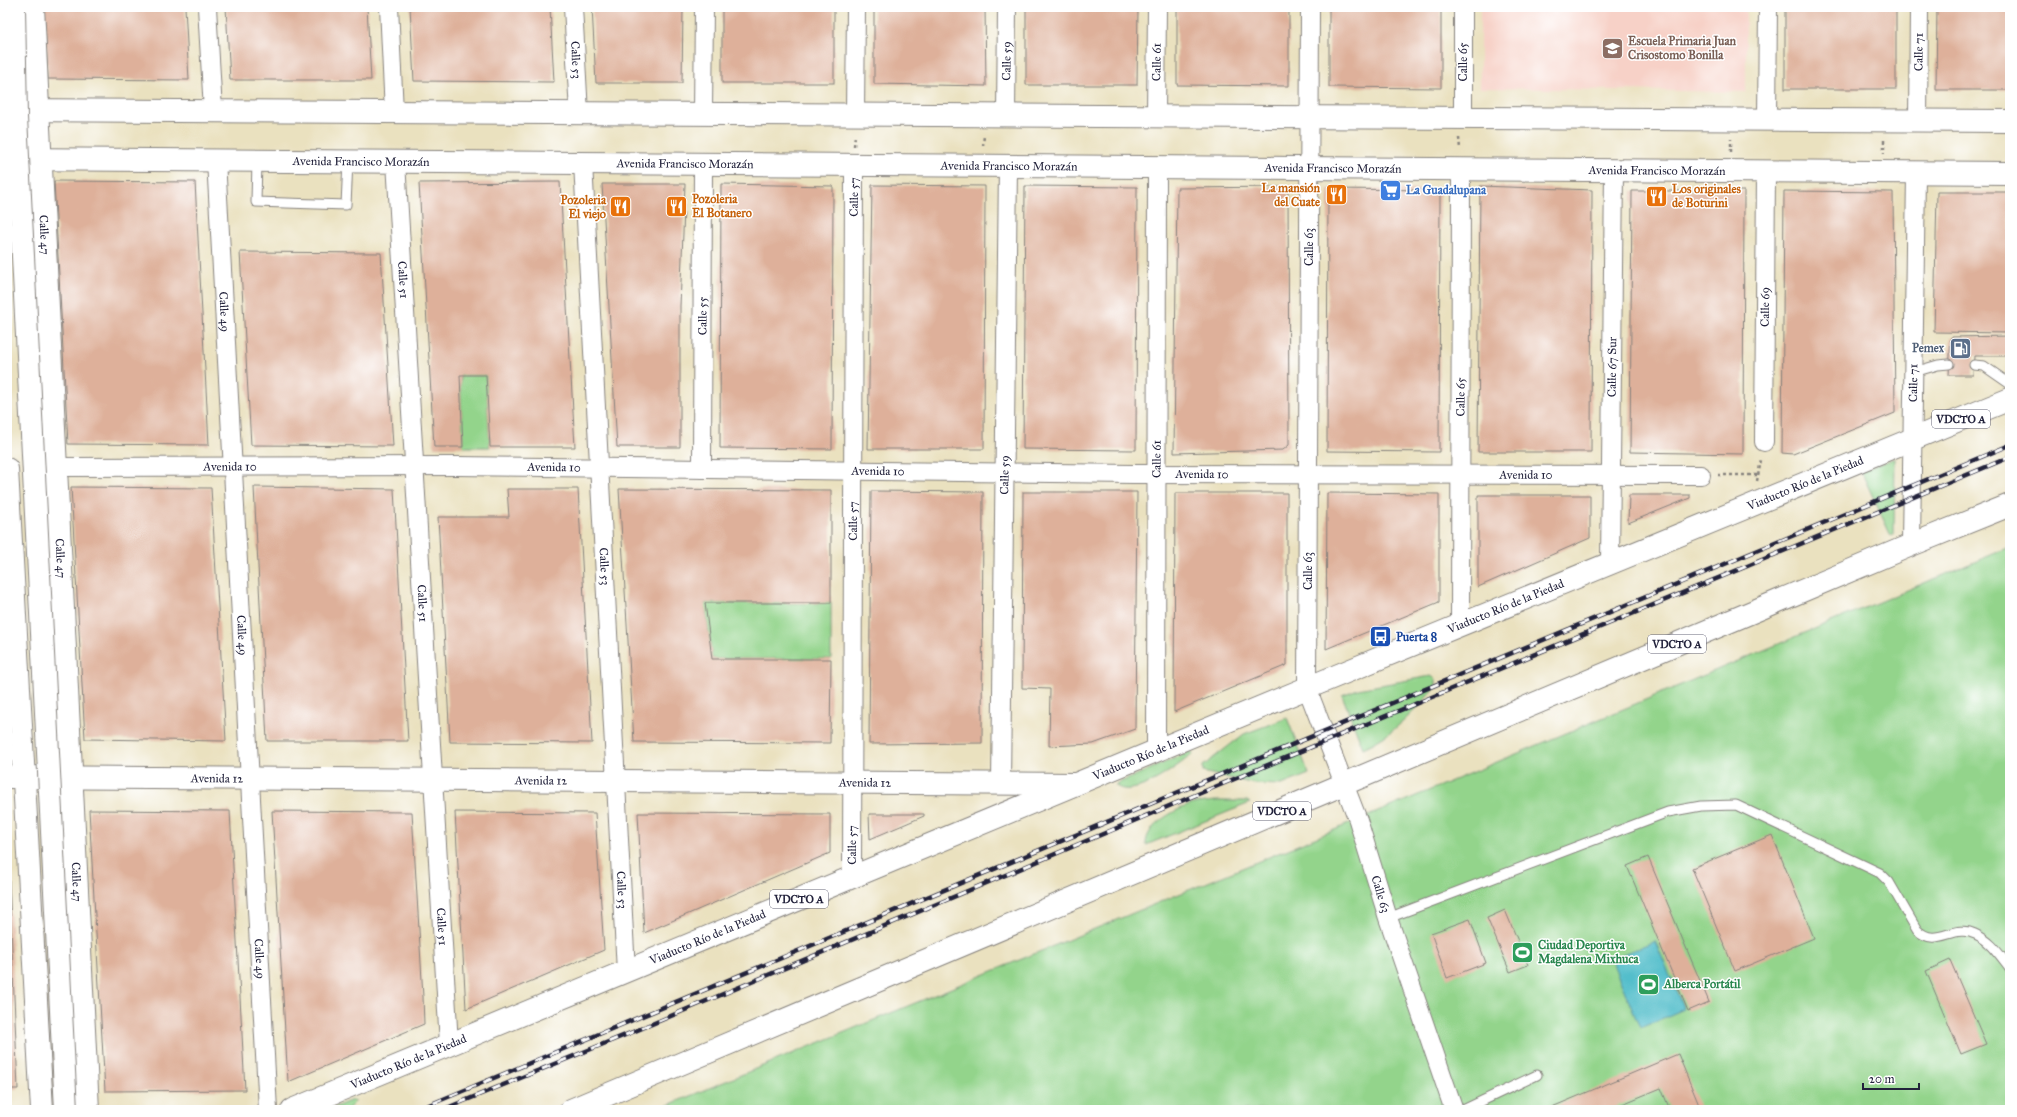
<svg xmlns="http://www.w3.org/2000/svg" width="2017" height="1117" font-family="'IM FELL Great Primer',serif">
<rect width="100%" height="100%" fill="#fff"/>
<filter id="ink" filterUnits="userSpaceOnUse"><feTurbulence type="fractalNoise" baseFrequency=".025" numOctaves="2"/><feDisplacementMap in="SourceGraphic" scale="8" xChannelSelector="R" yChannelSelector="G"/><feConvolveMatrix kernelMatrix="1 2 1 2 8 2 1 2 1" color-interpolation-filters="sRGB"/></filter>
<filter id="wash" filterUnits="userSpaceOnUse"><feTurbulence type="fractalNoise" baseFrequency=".012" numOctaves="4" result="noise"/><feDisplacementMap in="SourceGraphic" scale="16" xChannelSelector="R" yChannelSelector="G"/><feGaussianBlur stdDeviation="0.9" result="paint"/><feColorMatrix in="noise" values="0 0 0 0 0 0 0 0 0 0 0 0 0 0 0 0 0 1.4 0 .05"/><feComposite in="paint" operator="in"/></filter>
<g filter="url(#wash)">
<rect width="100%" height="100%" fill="#eae1bf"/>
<polygon fill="#f7d1c7" points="1480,7 1746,7 1746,92 1480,88"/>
<g fill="#93d48b" stroke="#5a7b63">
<polygon points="460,375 486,375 490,447 463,447"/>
<polygon points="1895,458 1894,534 1891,536 1861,471"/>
<polygon points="2010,547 2010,1110 656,1110 1373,814"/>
<polygon points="705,603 831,603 831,659 712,659"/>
<path d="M 1431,676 L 1436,679 L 1436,687 C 1414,711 1394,735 1363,748 L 1342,695 L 1358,689 Z"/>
<polygon points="1287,718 1309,774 1282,785 1255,784 1203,772 1203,766 1244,734"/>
<path d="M 1191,751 L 1193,754 C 1177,766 1135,800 1116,786 L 1116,784 Z"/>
<path d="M 1216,801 L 1247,801 L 1250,803 L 1146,845 C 1145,824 1179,807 1197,803 C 1203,802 1210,802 1216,801 Z"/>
<polygon points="352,1100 356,1101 347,1110 328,1110"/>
</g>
<polygon fill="#52becb" stroke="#3a7083" points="1655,941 1684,1009 1640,1028 1611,959"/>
<g id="blocks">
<g fill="#deb09a">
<polygon points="44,7 185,7 189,80 48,79"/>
<polygon points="226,7 367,7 371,80 230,80"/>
<polygon points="410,7 550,7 554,82 414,81"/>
<polygon points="592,7 683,7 682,83 596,83"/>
<rect x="722" y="7" width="112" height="76"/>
<polygon points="874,7 985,7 986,86 874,84"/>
<polygon points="1026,7 1138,7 1137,85 1026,85"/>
<polygon points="1177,7 1289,7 1289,86 1177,85"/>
<polygon points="1329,7 1441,7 1441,88 1329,87"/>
<rect x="1785" y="7" width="111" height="82"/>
<polygon points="1937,7 2010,7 2010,90 1936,90"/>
<polygon points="54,181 195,182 209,445 68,444"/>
<polygon points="560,182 575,447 490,447 486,375 460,375 463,447 434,447 419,183"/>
<polygon points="602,184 685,184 680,306 680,447 617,447"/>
<polygon points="721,184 833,186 832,449 720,448"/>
<polygon points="872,185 985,186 984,449 868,449"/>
<polygon points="1025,186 1137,187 1136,450 1023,449"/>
<polygon points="1480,186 1592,190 1591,452 1478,452"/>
<polygon points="1288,187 1289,445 1283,450 1174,453 1177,188"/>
<polygon points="1328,189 1440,190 1439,452 1327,451"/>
<polygon points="1632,191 1744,191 1743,454 1630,452"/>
<polygon points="1784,191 1893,192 1895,413 1793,454 1782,453"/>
<polygon points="1937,192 2010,192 2010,333 1934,332"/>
<polygon points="240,252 381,253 393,446 251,445"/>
<polygon points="2010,336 2010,356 1974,356 1973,375 1949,375 1951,337"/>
<polygon points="71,487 211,488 226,741 85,739"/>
<polygon points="254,487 394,489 408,741 267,741"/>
<polygon points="507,489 578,489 592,743 450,742 438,517 509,517"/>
<polygon points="619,489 831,490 831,603 705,603 712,659 831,659 830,743 634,742"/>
<polygon points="871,491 983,492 982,743 869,744"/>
<polygon points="1023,492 1137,492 1135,729 1093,744 1049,746 1050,689 1022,688"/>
<polygon points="1175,493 1287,493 1287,665 1174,712"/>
<polygon points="1327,493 1439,494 1439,602 1326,649"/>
<polygon points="1478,495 1590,495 1590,538 1478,587"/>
<polygon points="1629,495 1690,495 1690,498 1628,523"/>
<polygon points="89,810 230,811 245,1090 105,1091"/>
<polygon points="272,811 412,812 423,997 424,1024 288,1082"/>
<polygon points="455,812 595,813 604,950 466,1009"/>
<polygon points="638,813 830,814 830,853 644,933"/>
<polygon points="869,814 924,814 924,816 870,839"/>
<polygon points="1772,835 1814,938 1735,971 1692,868"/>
<polygon points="7,856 8,856 18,1089 7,1089"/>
<polygon points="1648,857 1709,1002 1688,1011 1627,866"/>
<polygon points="1505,910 1528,965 1510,972 1487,918"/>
<polygon points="1470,919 1486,963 1447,978 1431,933"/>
<polygon points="1950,960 1986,1044 1961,1054 1926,971"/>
<polygon points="1678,1054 1701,1110 1670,1110 1661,1088 1608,1110 1545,1110"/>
</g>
</g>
</g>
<g filter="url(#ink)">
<use href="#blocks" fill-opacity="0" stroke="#86827d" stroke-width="1"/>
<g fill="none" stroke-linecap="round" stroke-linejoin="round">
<defs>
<g id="lane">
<polyline points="257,161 256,202 346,205 348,161"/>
<polyline points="1974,365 1984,366 2010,384"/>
<polyline points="1914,372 1938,365 1949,364"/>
<path d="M 1388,918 L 1668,812 L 1701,806 L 1736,805 L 1880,873 L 1889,882 L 1917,930 C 1937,949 1953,923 1975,934 C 1991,941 1999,954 2010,968"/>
<polyline points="1463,1110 1537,1075"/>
</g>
<g id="street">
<polyline points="207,7 213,111"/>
<polyline points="389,7 394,112"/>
<path id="s1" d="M 573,7 L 579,113"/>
<path id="s2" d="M 1310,7 L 1307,688 L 1358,820 L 1388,918 L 1454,1110"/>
<polyline points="703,113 704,7"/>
<polyline points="855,114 856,7"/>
<path id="s3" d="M 1006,115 L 1007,7"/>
<path id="s4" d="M 1156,116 L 1157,7"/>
<polyline points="1463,117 1463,7"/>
<polyline points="1767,119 1768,7"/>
<path id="s5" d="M 1918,120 L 1919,7"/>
<path id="s6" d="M 216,160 L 268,1110"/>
<path id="s7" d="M 396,162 L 449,1044"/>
<path id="s8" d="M 583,163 L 626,971"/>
<path id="s9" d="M 1764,442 L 1766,172"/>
<path id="s10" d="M 56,467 L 457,466 L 1133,474 L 1701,475"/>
<path id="s11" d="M 702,469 L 703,164"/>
<path id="s12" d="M 1911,545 L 1916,173"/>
<path id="s13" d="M 1610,564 L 1614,170"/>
<path id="s14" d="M 1460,626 L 1461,169"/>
<path id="s15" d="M 1156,750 L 1157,167"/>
<path id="s16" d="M 1001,784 L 1008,166"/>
<path id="s17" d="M 852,877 L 854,165"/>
</g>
<g id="secondary">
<path id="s18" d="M 33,7 L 88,1110"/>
<polyline points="7,469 42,1110"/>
<path id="s19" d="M 7,777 L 1075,784"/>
</g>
<g id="primary">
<polyline points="7,110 2010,121"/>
<path id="s20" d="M 7,159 L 2010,173"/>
<path id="s21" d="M 292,1110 L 1307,688 L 2010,399"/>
<polyline points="571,1110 1911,545 2010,505"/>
</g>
</defs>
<use href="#lane" stroke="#86827d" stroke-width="11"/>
<use href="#street" stroke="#86827d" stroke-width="20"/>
<use href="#secondary" stroke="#86827d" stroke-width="24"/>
<use href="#primary" stroke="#86827d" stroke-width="24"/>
<g stroke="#86827d" stroke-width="2.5" stroke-dasharray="3 3" stroke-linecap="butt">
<polyline points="1459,138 1460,149"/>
<polyline points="1884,140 1884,153"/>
<polyline points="854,146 855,135"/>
<polyline points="983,146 984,135"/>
<polyline points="1731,152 1731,139"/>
<polyline points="1718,475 1758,475"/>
<polyline points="1757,481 1761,460"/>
</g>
<use href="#lane" stroke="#fff" stroke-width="9"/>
<use href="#street" stroke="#fff" stroke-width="18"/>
<use href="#secondary" stroke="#fff" stroke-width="22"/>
<use href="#primary" stroke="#fff" stroke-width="22"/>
<defs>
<g id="rail">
<polyline points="417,1110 2010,445"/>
<polyline points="442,1110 640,1029 1174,804 2010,457"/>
</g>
</defs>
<use href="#rail" stroke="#22223b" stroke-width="4.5"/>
<use href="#rail" stroke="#fff" stroke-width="3" stroke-dasharray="9" stroke-linecap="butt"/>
<defs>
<polyline id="primary-bridge" points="14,7 16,117 66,1110"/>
</defs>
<use href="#primary-bridge" stroke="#86827d" stroke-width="24" stroke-linecap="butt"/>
<use href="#primary-bridge" stroke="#fff" stroke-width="22"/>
</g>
</g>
<defs>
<symbol id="school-square" viewBox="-11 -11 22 22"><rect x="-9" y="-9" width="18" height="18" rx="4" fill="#8d6e63" stroke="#fff"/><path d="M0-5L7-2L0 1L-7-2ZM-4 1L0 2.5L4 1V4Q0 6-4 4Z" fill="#fff"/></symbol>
<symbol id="supermarket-square" viewBox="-11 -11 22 22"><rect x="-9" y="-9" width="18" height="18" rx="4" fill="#3f7fe0" stroke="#fff"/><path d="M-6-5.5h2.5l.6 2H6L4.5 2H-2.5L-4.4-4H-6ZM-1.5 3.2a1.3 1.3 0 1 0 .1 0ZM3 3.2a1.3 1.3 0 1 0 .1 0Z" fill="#fff"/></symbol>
<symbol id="restaurant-square" viewBox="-11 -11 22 22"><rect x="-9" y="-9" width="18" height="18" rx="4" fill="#e8710a" stroke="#fff"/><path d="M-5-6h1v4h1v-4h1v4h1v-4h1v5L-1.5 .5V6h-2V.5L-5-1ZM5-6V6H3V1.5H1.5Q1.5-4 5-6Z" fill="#fff"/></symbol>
<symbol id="fuel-square" viewBox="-11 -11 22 22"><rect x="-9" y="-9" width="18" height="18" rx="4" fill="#5c6f8a" stroke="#fff"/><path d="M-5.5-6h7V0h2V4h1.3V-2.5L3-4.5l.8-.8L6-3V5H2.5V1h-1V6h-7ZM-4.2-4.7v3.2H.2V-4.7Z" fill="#fff"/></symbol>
<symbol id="bus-square" viewBox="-11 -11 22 22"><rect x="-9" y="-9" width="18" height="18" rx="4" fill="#1a4fb4" stroke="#fff"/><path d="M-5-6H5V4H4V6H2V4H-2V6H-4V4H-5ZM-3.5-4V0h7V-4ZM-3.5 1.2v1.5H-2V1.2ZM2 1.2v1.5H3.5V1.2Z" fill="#fff"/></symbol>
<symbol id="stadium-square" viewBox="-11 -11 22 22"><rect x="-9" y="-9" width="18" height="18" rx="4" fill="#2e9e5b" stroke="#fff"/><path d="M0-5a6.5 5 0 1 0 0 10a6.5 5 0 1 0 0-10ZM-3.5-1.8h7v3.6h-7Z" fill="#fff"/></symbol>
</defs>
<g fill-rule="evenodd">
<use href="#school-square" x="1600" y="36" width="25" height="25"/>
<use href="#supermarket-square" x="1378" y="178" width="25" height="25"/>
<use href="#restaurant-square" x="1324" y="182" width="25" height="25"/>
<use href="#restaurant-square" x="1644" y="184" width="25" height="25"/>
<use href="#restaurant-square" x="664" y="194" width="25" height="25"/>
<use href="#restaurant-square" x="608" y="194" width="25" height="25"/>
<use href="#fuel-square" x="1948" y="336" width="25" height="25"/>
<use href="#bus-square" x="1368" y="624" width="25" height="25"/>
<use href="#stadium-square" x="1510" y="940" width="25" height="25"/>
<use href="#stadium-square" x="1636" y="972" width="25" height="25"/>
</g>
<g text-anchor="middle" stroke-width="3" stroke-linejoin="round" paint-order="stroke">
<g fill="#fff" stroke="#646476" stroke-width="1">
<rect x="1932" y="410" width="58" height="18" rx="3"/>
<rect x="1648" y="635" width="58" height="18" rx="3"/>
<rect x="1253" y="802" width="58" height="18" rx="3"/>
<rect x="770" y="890" width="58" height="18" rx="3"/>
</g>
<g font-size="11" font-weight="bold" fill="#22223b">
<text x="1961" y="423">VDCTO A</text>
<text x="1677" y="648">VDCTO A</text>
<text x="1282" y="815">VDCTO A</text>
<text x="799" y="903">VDCTO A</text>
</g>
<g font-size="12" font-weight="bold" fill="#785e54" stroke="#fff" text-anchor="start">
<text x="1628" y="45">Escuela Primaria Juan<tspan x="1628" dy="14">Crisostomo Bonilla</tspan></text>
</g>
<g font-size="12" fill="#22223b" stroke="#fff">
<text dy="4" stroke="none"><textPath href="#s5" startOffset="68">Calle 71</textPath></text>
<text dy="4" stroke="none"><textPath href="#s1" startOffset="53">Calle 53</textPath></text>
<text dy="4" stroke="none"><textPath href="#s3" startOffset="54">Calle 59</textPath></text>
<text dy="4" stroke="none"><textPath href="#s4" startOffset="54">Calle 61</textPath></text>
<text transform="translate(1463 62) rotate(-90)" y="4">Calle 65</text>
<text dy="4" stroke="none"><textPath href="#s20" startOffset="354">Avenida Francisco Morazán</textPath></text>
<text dy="4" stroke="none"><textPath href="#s20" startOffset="678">Avenida Francisco Morazán</textPath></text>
<text dy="4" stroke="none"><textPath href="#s20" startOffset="1002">Avenida Francisco Morazán</textPath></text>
<text dy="4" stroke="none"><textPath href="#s20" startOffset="1326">Avenida Francisco Morazán</textPath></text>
<text dy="4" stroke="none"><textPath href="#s20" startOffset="1650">Avenida Francisco Morazán</textPath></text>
<text dy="4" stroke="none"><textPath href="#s17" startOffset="680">Calle 57</textPath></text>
<text dy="4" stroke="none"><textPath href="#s18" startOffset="228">Calle 47</textPath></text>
<text transform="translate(1309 247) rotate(-90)" y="4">Calle 63</text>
<text dy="4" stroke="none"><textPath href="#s7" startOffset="118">Calle 51</textPath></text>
<text dy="4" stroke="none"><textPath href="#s9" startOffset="135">Calle 69</textPath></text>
<text dy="4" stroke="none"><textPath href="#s6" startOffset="152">Calle 49</textPath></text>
<text dy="4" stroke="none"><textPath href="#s11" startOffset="153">Calle 55</textPath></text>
<text dy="4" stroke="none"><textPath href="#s13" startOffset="197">Calle 67 Sur</textPath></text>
<text dy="4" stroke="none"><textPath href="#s12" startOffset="162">Calle 71</textPath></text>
<text dy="4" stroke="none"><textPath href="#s14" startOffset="229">Calle 65</textPath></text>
<text dy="4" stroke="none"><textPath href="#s15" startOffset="291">Calle 61</textPath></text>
<text dy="4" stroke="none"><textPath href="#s10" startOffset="174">Avenida 10</textPath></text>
<text dy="4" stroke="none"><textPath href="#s10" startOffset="498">Avenida 10</textPath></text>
<text dy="4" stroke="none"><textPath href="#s10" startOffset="822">Avenida 10</textPath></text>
<text dy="4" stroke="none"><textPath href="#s10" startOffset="1146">Avenida 10</textPath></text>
<text dy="4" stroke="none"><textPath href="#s16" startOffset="309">Calle 59</textPath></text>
<text dy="4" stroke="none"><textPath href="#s10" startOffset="1470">Avenida 10</textPath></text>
<text dy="4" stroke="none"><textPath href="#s21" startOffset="1638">Viaducto Río de la Piedad</textPath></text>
<text dy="4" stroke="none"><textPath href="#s17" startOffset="356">Calle 57</textPath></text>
<text dy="4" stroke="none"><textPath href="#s18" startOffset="552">Calle 47</textPath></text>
<text dy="4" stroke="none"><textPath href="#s8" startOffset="404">Calle 53</textPath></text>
<text transform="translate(1308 571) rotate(-90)" y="4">Calle 63</text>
<text dy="4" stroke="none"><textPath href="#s7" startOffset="442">Calle 51</textPath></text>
<text dy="4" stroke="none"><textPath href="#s21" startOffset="1314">Viaducto Río de la Piedad</textPath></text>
<text dy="4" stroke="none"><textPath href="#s6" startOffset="476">Calle 49</textPath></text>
<text dy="4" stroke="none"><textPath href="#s21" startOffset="930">Viaducto Río de la Piedad</textPath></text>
<text dy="4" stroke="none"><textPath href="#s19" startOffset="210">Avenida 12</textPath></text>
<text dy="4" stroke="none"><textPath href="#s19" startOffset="534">Avenida 12</textPath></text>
<text dy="4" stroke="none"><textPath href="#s19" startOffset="858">Avenida 12</textPath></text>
<text dy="4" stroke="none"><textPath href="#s17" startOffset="32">Calle 57</textPath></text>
<text dy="4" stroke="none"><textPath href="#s18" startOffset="876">Calle 47</textPath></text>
<text dy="4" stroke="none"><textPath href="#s8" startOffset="728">Calle 53</textPath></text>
<text dy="4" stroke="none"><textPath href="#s2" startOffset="900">Calle 63</textPath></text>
<text dy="4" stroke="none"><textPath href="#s7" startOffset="766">Calle 51</textPath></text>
<text dy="4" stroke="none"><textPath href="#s21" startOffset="450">Viaducto Río de la Piedad</textPath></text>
<text dy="4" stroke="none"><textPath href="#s6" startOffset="800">Calle 49</textPath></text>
<text dy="4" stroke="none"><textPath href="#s21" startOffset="126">Viaducto Río de la Piedad</textPath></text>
</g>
<g font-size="12" font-weight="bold" fill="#c56008" stroke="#fff" text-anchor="end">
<text x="1320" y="192">La mansión<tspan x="1320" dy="14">del Cuate</tspan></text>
<text x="1672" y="193" text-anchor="start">Los originales<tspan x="1672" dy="14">de Boturini</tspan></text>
<text x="692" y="203" text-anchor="start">Pozoleria<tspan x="692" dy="14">El Botanero</tspan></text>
<text x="606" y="204">Pozoleria<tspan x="606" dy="14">El viejo</tspan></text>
</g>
<g font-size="12" font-weight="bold" fill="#366cbe" stroke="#fff" text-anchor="start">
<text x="1406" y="194">La Guadalupana</text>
</g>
<g font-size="12" font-weight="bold" fill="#4e5e75" stroke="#fff" text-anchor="end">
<text x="1944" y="352">Pemex</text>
</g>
<g font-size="12" font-weight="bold" fill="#164399" stroke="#fff" text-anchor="start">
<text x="1396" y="641">Puerta 8</text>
</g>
<g font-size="12" font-weight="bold" fill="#27864d" stroke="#fff" text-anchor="start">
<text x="1538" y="949">Ciudad Deportiva<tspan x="1538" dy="14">Magdalena Mixhuca</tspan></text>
<text x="1664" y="988">Alberca Portátil</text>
</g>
</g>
<rect width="2017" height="1117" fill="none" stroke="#fff" stroke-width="24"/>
<path d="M1863 1083v6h56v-6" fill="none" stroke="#22223b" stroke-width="2"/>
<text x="1869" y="1083" font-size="12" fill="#22223b" stroke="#ffffff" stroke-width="3" paint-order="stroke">20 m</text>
</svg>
